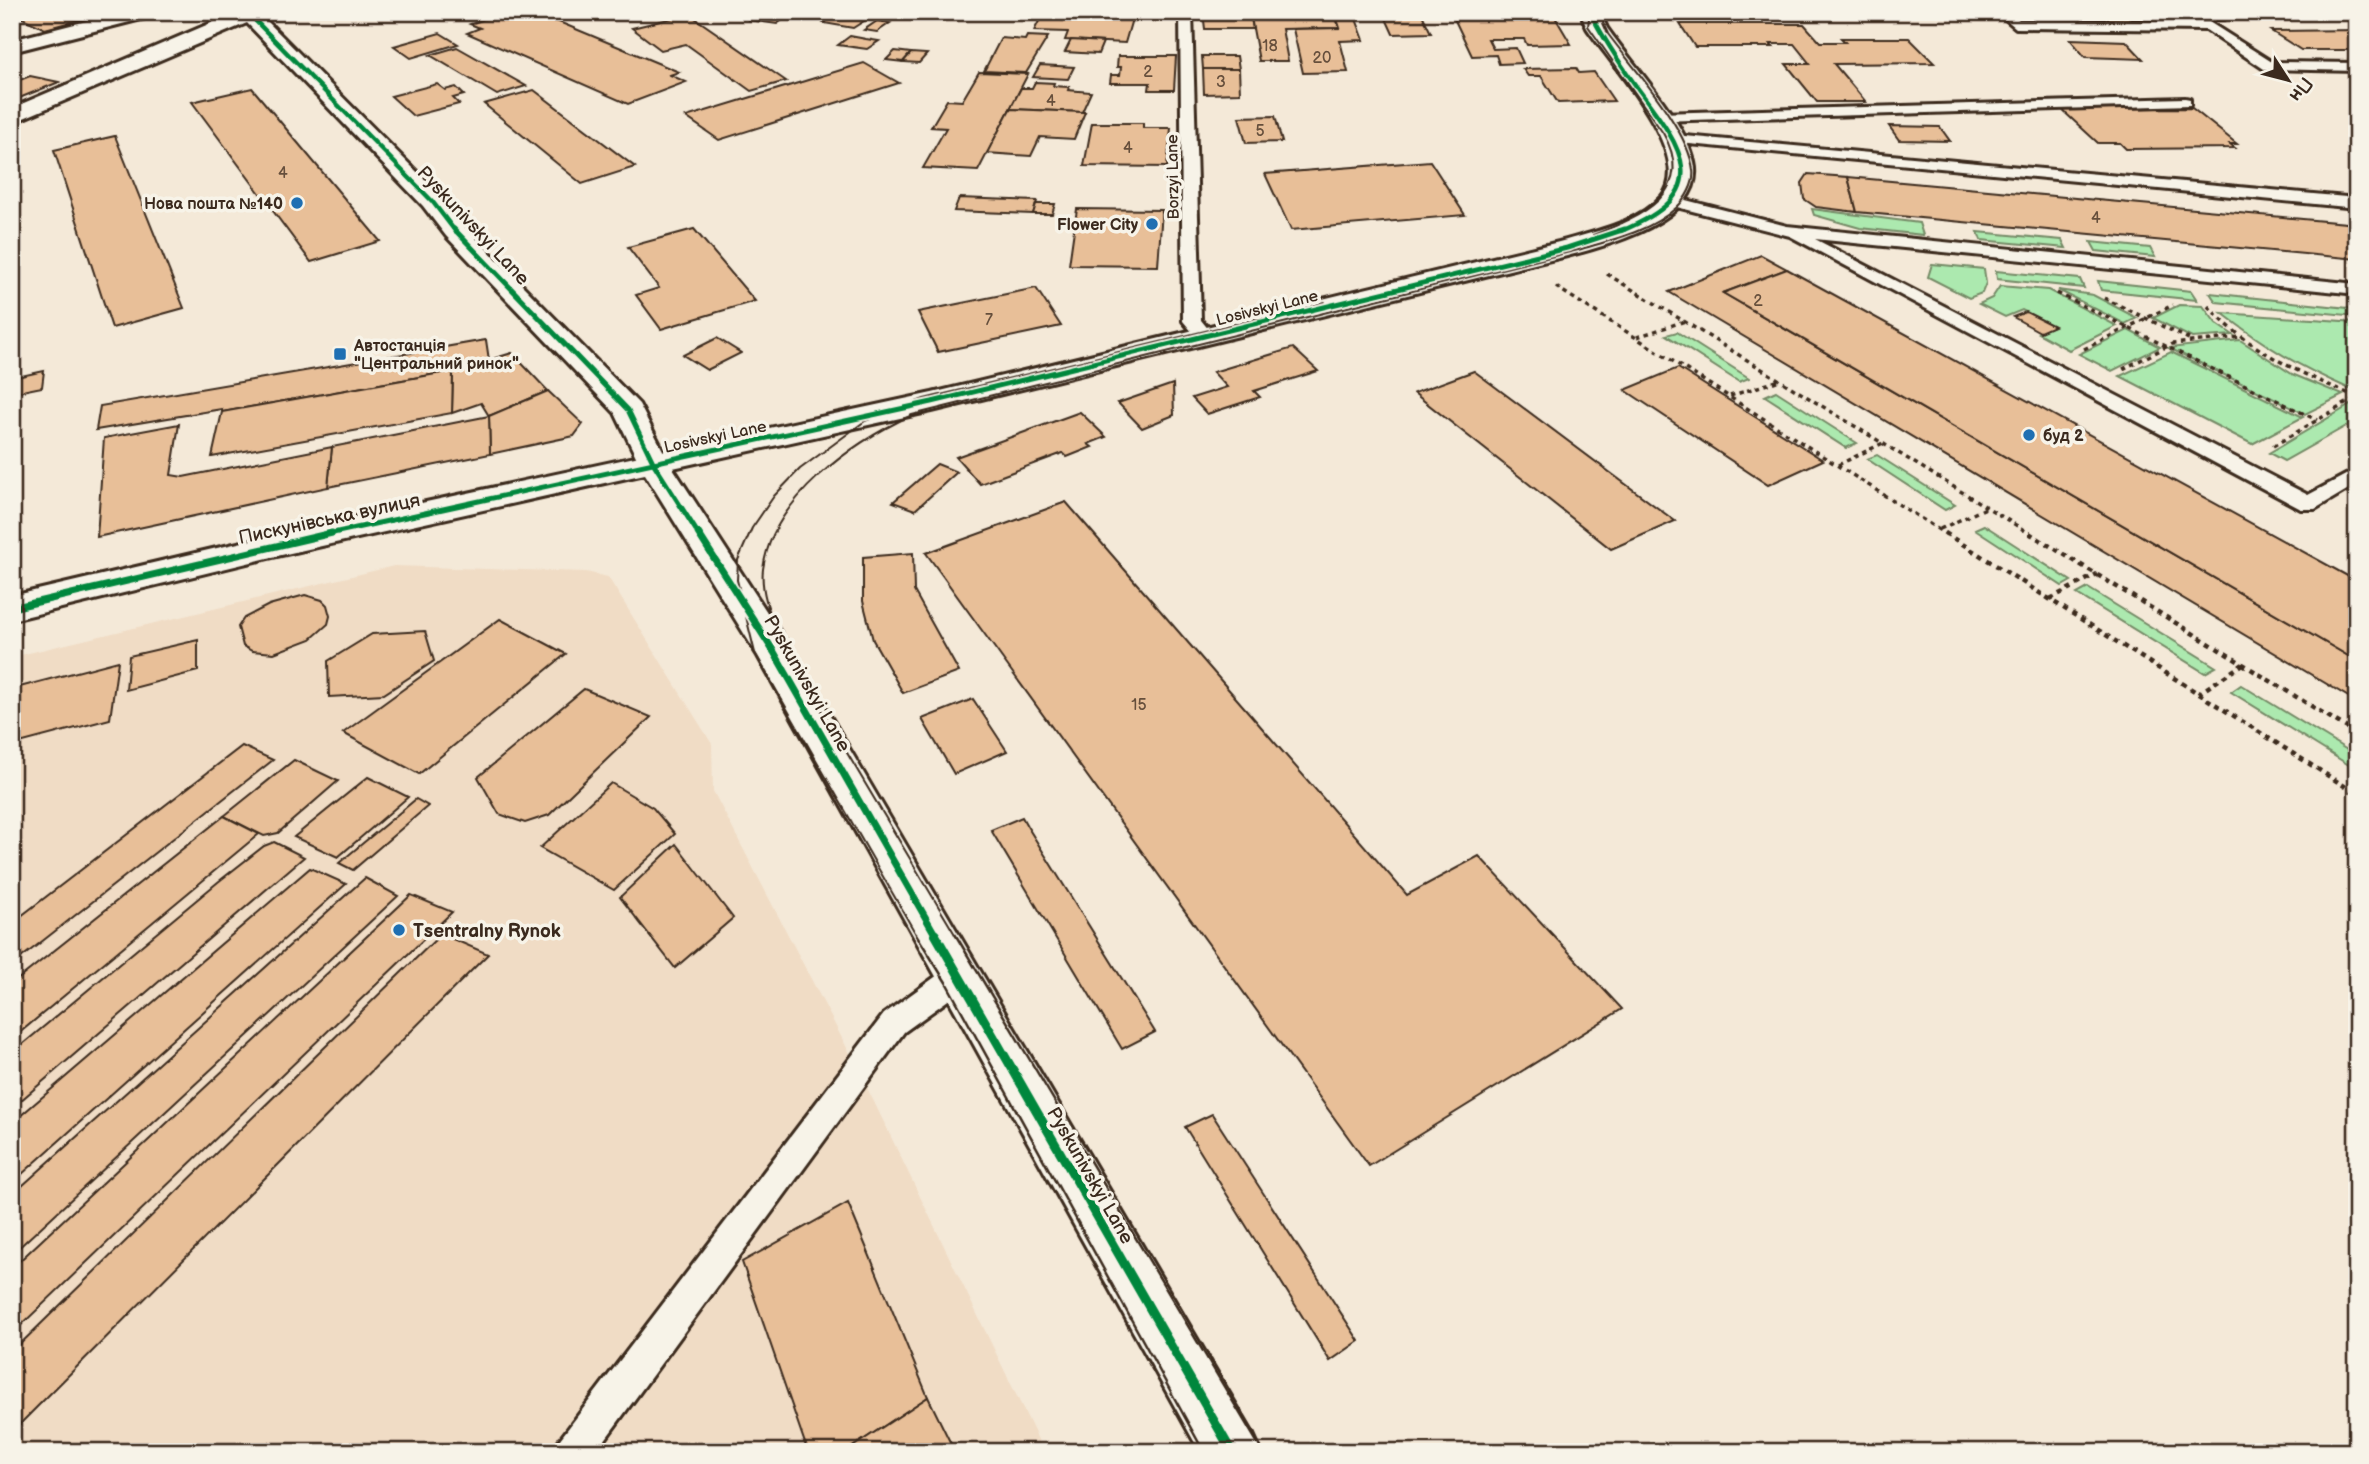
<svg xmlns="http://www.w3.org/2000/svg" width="2369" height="1464" font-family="'Balsamiq Sans',sans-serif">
<rect width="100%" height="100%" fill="#f4e9d8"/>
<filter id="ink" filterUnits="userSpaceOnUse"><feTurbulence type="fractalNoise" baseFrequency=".0143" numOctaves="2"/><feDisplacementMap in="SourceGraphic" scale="14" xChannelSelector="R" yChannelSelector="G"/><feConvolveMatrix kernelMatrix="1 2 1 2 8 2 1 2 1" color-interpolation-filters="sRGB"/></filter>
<g filter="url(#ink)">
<polygon fill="#f0dcc5" points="394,566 586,572 608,577 712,744 713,791 858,1069 1044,1452 12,1452 12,657"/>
<g fill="#ace9af" stroke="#748a66" stroke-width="2">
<polygon points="1812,209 1919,223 1923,235 1860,228 1814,215"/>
<polygon points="1978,232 2062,240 2066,248 1981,240"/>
<polygon points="2091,242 2150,248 2155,257 2096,251"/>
<polygon points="1932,264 1984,269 1986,283 1982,293 1969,298 1928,277"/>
<polygon points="1996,271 2080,279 2084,288 1997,279"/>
<polygon points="2098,281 2191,291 2197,300 2101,290"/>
<polygon points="2000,286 2048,290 2117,326 2069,350 2038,333 2053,326 2022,310 2005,317 1979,304 1992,298"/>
<polygon points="2058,290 2093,295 2137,318 2125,324"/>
<polygon points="2210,293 2357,309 2357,316 2216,302"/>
<polygon points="2179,305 2203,306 2216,323 2233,335 2192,338 2153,318"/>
<path d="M 2222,313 L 2357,322 L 2357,385 L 2350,389 C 2298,366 2266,347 2222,313 Z"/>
<polygon points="2128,330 2160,347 2112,371 2079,354"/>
<polygon points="1677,332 1749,378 1739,382 1666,335"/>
<polygon points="2240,340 2292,374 2343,395 2305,414 2169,348"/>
<polygon points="2171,352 2303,417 2252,444 2120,376"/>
<polygon points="1776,391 1857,443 1846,448 1765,396"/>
<polygon points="2357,401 2357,420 2284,461 2269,453"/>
<polygon points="1877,455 1955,505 1945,510 1867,459"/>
<polygon points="1984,525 2071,581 2062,586 1975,529"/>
<polygon points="2088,588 2216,667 2205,673 2077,594"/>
<polygon points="2241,685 2357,756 2357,770 2231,692"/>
</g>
<g fill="#e8bf98" stroke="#3b2a1e" stroke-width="2">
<polygon points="21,12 108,12 45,29 14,14"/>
<polygon points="506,12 535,12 679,72 670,75 686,82 628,104 467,33 480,28 470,24"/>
<polygon points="760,12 793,12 777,24 749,20"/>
<polygon points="840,12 878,12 853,28 824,23"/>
<polygon points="1102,12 1134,12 1125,43 1065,40 1068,32 1034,31 1040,19 1098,22"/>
<polygon points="1203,12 1250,12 1253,29 1205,29"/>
<polygon points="1250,12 1333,12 1340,28 1282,29 1288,61 1259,61"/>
<polygon points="1383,12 1421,12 1431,33 1393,34"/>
<polygon points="1451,12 1552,12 1571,44 1527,45 1524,39 1488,39 1493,49 1516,48 1523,63 1499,64 1496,55 1472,56"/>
<polygon points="2066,12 2211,12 2223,21 2076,21"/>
<polygon points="689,14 786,81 751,91 686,44 661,50 632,28"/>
<polygon points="1337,19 1356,19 1364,40 1340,41 1348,72 1303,73 1293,29 1340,28"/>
<polygon points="877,21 890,23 877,32 864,30"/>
<polygon points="1680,24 1804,24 1820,42 1845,42 1841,38 1909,38 1934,63 1834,64 1866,102 1817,102 1786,64 1810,64 1794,44 1770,44 1773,47 1695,47"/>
<polygon points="2357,30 2357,50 2301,50 2271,31"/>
<polygon points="440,33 458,44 411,58 394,46"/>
<polygon points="850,36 866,39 879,41 867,49 838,45"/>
<polygon points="1027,36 1048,37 1026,73 984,71 1001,38 1025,40"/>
<polygon points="2070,39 2126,41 2143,59 2085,57"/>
<polygon points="1071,40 1103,42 1098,54 1065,52"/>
<polygon points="457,47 526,86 497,95 430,55"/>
<polygon points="895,51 911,53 903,62 886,60"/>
<polygon points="911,53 927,54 919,63 903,62"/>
<polygon points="1118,56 1176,56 1174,90 1149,90 1150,83 1110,83 1111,75 1120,75 1121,67 1117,67"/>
<polygon points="1202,56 1237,56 1239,69 1203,69"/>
<polygon points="864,63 899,83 719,140 686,117"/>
<polygon points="1040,65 1074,67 1068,79 1033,77"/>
<polygon points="1576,68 1579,73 1594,72 1614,101 1558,103 1541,76 1528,76 1523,69"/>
<polygon points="1203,69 1239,69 1240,93 1204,94"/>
<polygon points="979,72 1028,74 978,171 923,168 946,128 931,127 947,100 962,101"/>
<polygon points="30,76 59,82 12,101 12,83"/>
<polygon points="1035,82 1054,83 1053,86 1069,87 1068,90 1091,92 1082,112 1010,109 1021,88 1032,88"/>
<polygon points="437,84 445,90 456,87 464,95 453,98 459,104 413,116 391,96"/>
<polygon points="252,88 380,241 311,262 192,102"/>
<polygon points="534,90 635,167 582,184 484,104"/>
<polygon points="2192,108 2237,144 2230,144 2235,148 2126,149 2120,143 2098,143 2061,109"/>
<polygon points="1010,109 1082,112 1085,112 1074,139 1040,137 1031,156 987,153"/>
<polygon points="1275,116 1282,142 1246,143 1239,117"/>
<polygon points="1092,123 1143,123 1143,128 1171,128 1167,167 1084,166"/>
<polygon points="1889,126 1940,127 1950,141 1899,140"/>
<polygon points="115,136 184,308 112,328 54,150"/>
<polygon points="1430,161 1465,215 1291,230 1265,174"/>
<polygon points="1808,174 1848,177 1857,212 1816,207 1804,199 1802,183"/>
<polygon points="1848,177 2357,224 2357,259 1857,212"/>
<polygon points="959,198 1037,201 1033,214 954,211"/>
<polygon points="1036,204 1055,204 1052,214 1033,214"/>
<polygon points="1077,209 1162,210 1158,266 1069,265"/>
<polygon points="694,229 755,301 661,329 636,295 659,288 628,247"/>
<polygon points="1761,255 1787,269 1723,293 2357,661 2357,702 1669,292"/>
<polygon points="1787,269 2353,579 2357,577 2357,661 1723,293"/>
<polygon points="1036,288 1061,326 938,352 918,312"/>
<polygon points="2026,312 2054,326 2040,332 2013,317"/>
<polygon points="717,338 741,353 707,370 683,355"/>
<polygon points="486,340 489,360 453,371 222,412 222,409 96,430 100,406"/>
<polygon points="1293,348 1318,371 1254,391 1260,397 1207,414 1192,398 1227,387 1213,372"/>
<polygon points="512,353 548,391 489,416 481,403 452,413 453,371"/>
<polygon points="1678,368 1823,460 1768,485 1625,390"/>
<polygon points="44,371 42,387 12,393 12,378"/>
<polygon points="453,371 452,413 212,457 222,412"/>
<polygon points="1474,371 1675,521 1611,549 1414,393"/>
<polygon points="1173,384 1174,415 1142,428 1118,403"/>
<polygon points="548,391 583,424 574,436 490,454 489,416"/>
<polygon points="1080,412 1106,437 1088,444 1092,447 1067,457 1063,453 980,484 956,457"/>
<polygon points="489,416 490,454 328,487 332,447"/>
<polygon points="179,424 171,475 183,477 332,447 328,487 97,537 104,438"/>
<polygon points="937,464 957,472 915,510 893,502"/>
<polygon points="1066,502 1407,895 1479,856 1622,1009 1369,1166 926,553"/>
<polygon points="913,553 914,591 959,672 903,693 873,640 863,601 863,557"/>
<polygon points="305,595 322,600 327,605 330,616 328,624 311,639 274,653 252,651 243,646 238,627 244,618 269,605"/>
<polygon points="500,619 566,654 419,774 343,733"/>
<polygon points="425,631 434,661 384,694 329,697 328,661 372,634"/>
<polygon points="198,640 198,671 126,690 129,656"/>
<polygon points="118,661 110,719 12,745 12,689"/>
<polygon points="584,689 651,717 549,815 525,823 499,814 478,777"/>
<polygon points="973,699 1007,751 954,774 922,719"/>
<polygon points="242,746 273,760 12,965 12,923"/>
<polygon points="294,760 338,781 278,833 264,836 224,816"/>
<polygon points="368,777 408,797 338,857 294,837"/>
<polygon points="611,783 653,808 675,834 614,890 540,848"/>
<polygon points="416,799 428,806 353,870 339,863"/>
<polygon points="224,816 259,834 12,1039 12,984"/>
<polygon points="1022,817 1027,826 1155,1032 1122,1049 991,830"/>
<polygon points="274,842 304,857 12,1108 12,1053 218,882 264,846"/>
<polygon points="676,844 733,918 675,968 620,897"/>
<polygon points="310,868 346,884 12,1183 12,1123"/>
<polygon points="365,878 398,896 12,1254 12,1195"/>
<polygon points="411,895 452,912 12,1334 12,1268"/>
<polygon points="441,934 488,954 12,1432 12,1352"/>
<polygon points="1212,1114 1359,1341 1330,1361 1185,1127"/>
<polygon points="848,1203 928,1397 845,1452 808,1452 742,1262"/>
<polygon points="928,1397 955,1452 849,1452 848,1450"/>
</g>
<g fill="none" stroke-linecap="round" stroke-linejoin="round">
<defs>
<g id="service">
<polygon points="1180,12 1192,12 1201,320 1214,336 1205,341 1199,340 1183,321"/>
<polygon points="1997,12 2010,12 2019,20 2209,22 2272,62 2357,63 2357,71 2264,69 2206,30 2016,28"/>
<polygon points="2185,98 2190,99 2190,105 1659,121 1652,117 1659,113"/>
<polygon points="1674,135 2357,198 2357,208 1669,142 1667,139"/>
<polygon points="1670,196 1787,226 2357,284 2357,294 1815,239 2308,495 2357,469 2357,484 2315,509 2301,509 1790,236 1665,204 1662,201 1665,198"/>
<polygon points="959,964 969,967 973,976 969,985 904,1032 596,1452 555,1452 560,1439 884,1014 949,967"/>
</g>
<g id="minor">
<polygon points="122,12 156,12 153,16 12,52 12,40"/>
<polygon points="266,12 262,16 441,196 464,226 639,404 670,464 665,471 654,474 643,471 615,413 446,236 423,206 247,23 12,123 12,108 237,12"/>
</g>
<path id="tertiary" d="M 1587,12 L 1607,12 L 1603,19 L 1607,28 C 1632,64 1685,120 1694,162 C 1707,220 1606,246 1567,256 L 932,411 L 673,468 L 787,643 L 1252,1432 L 1261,1452 L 1200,1452 L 758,656 L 645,474 L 268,558 L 12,620 L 12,596 L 268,536 L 932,393 L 1559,242 C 1593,232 1637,224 1662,196 C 1696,156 1610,63 1587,28 L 1583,19 Z"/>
</defs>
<use href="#service" stroke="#3b2a1e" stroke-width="6"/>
<use href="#minor" stroke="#3b2a1e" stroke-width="6"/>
<use href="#tertiary" stroke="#3b2a1e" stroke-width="6"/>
<g stroke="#3b2a1e" stroke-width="3.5" stroke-dasharray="4.5 4.5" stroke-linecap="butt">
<polyline points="1607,274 2032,535"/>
<polyline points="1556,287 1947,535"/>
<polyline points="2057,293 2317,420"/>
<polyline points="2104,298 2191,340"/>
<path d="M 2208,306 C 2249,351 2302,374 2357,397"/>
<polyline points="1637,337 1685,321"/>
<polyline points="2084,349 2173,305"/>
<polyline points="2123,369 2172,344 2240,337"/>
<polyline points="1730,396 1780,380"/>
<polyline points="2273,446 2357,397"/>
<polyline points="1838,465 1883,443"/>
<polyline points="1940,529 1988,507"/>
</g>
<g stroke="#3b2a1e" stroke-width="4.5" stroke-dasharray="5 5" stroke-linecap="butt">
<polyline points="1945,533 2357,794"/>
<polyline points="2029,533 2357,734"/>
<polyline points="2050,599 2097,574"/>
<polyline points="2198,694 2243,664"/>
</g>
<use href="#service" fill="#f7f3e8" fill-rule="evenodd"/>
<use href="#minor" fill="#f7f3e8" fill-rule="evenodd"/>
<use href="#tertiary" fill="#f7f3e8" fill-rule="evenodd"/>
<g stroke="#3b2a1e" stroke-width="2">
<path d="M 1590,12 L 1588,26 L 1663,133 C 1698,193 1640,217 1593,235"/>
<polyline points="917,936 755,653 737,580 738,560 752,528 774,496 800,469 865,421 924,399 1325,302"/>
<path d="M 956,936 L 781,642 C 773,620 760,594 763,569 C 772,499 853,442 912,415 L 1578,250 C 1611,240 1649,232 1676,208 C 1686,199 1695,183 1693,170 C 1688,128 1633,68 1608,34 L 1603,23 L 1605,12"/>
</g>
<g stroke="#3b2a1e" stroke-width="2.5">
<polyline points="916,934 947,984 1204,1452"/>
<polyline points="955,934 1263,1452"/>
</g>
<defs>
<g id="cycleway-far3">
<polyline points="247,12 432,201 455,231"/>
<path d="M 1590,12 C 1603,38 1619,62 1636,86 C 1683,149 1717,192 1621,231"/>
</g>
<g id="cycleway-far2">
<polyline points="454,229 628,410 654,464 699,535"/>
<polyline points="324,535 932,402 1567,248 1625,229"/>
</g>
<g id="cycleway-far1">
<polyline points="698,533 774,652 936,936"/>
<polyline points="12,608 332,533"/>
</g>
<polyline id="cycleway" points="935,934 1232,1452"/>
</defs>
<use href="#cycleway-far3" stroke="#f7f3e8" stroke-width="7"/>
<use href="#cycleway-far2" stroke="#f7f3e8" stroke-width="9"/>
<use href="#cycleway-far1" stroke="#f7f3e8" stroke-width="11"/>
<use href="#cycleway" stroke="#f7f3e8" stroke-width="13"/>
<use href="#cycleway-far3" stroke="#00873e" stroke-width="4.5"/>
<use href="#cycleway-far2" stroke="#00873e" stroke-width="5"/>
<use href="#cycleway-far1" stroke="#00873e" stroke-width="7"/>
<use href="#cycleway" stroke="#00873e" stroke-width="9"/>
</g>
</g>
<g fill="#1f6fb2" stroke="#f7f3e8" stroke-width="2.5">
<circle cx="297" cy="203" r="7"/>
<circle cx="1152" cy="224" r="7"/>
<rect x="333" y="347" width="14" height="14" rx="3.5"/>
<circle cx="2029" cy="435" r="7"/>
<circle cx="399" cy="930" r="7"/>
</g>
<g text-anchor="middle" stroke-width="7" stroke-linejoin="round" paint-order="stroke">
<g font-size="16" fill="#664f3c">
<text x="1270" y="51">18</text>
<text x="1322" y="63">20</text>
<text x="1148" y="77">2</text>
<text x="1221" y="87">3</text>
<text x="1051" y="106">4</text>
<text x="1260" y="136">5</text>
<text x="1128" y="153">4</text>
<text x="283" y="178">4</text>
<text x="2096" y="223">4</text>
<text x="1758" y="306">2</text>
<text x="989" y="325">7</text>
<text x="1139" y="710">15</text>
</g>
<g font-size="16" fill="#3b2a1e" stroke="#f7f3e8">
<text transform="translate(1172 177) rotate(-91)" y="6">Borzyi Lane</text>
<text transform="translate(1267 307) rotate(-14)" y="6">Losivskyi Lane</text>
<text transform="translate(715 436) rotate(-12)" y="6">Losivskyi Lane</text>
</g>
<g font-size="16" font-weight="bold" fill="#3b2a1e" stroke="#f7f3e8" text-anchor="end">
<text x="283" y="209">Нова пошта №140</text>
<text x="1138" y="230">Flower City</text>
<text x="354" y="351" text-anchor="start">Автостанція<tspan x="354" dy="18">"Центральний ринок"</tspan></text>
<text x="2043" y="441" text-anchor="start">буд 2</text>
</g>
<g font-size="19" fill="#3b2a1e" stroke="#f7f3e8">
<text transform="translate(474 225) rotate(47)" y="7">Pyskunivskyi Lane</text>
<text transform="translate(329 518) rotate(-12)" y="7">Пискунівська вулиця</text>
<text transform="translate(808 683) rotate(60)" y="7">Pyskunivskyi Lane</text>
<text transform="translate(1091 1175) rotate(60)" y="7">Pyskunivskyi Lane</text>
</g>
<g font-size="19" font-weight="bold" fill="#3b2a1e" stroke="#f7f3e8" text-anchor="start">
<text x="413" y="937">Tsentralny Rynok</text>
</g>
</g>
<rect width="2369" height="1464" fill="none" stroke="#f7f3e8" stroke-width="42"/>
<rect x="21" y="21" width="2327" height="1422" fill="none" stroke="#3b2a1e" stroke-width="2.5" filter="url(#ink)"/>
<g transform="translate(2288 80) rotate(126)" stroke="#f7f3e8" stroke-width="5" paint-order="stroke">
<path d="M0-5L12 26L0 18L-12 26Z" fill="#3b2a1e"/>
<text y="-10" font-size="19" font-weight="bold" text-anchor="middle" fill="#3b2a1e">Пн</text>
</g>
</svg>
